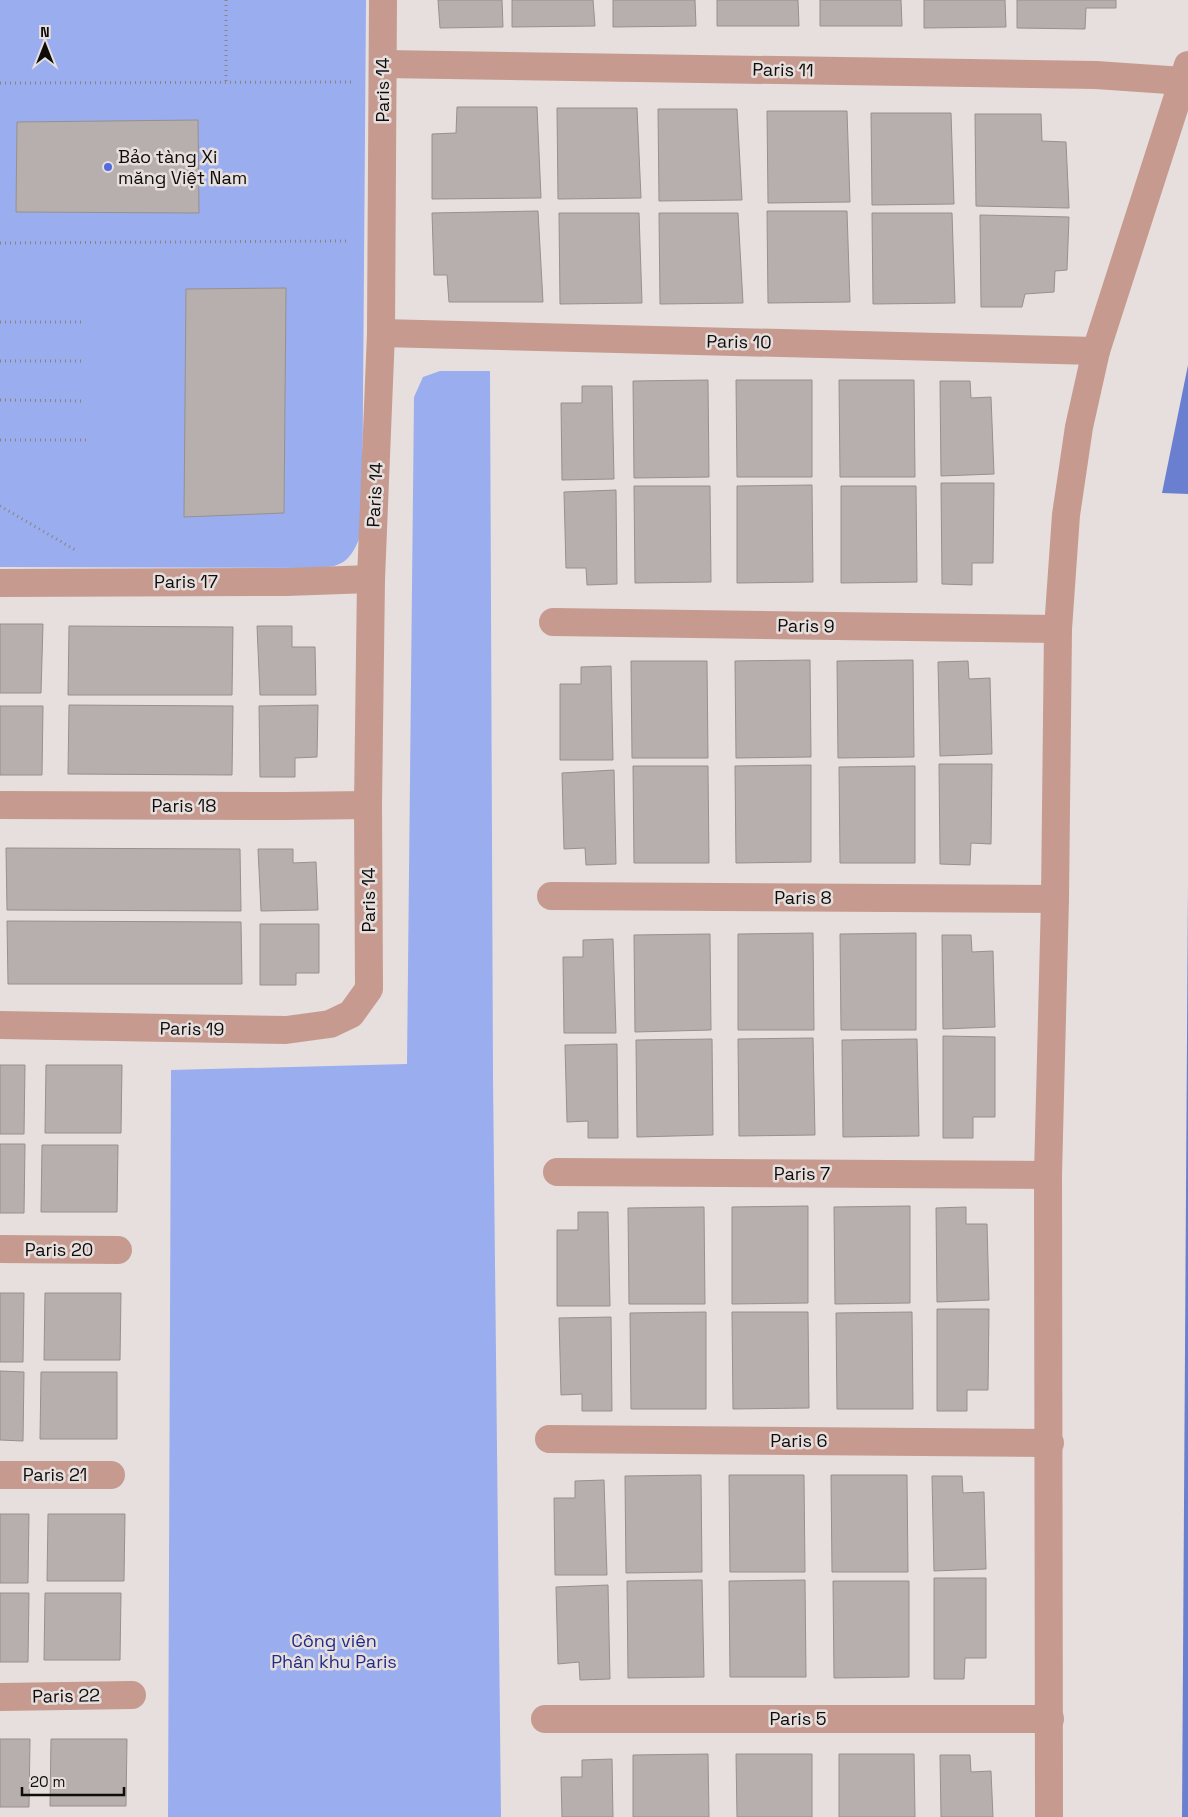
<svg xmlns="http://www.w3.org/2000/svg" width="1188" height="1817" font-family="'Space Grotesk',sans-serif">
<rect width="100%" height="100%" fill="#e6dfdd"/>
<g fill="#99adef">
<path d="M 0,0 L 366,0 L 362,531 C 351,562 343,568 310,568 L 0,567 Z"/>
<polygon points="440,371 490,371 493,1079 501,1817 168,1817 171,1070 407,1064 414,397 423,377"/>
</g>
<g fill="#6a7fcf">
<polygon points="1188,365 1188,494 1162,493"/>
<polygon points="1188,884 1188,1817 1182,1817"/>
</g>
<g fill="#b6afad" stroke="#97908e">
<polygon points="438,0 502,0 503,27 440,28"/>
<polygon points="512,0 593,0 595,26 512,27"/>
<polygon points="613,0 695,0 696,26 613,27"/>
<polygon points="717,0 798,0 799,26 717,26"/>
<polygon points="820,0 901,0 902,26 820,26"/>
<polygon points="924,0 1005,0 1006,27 924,28"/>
<polygon points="1017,0 1116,0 1116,8 1086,8 1085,29 1017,28"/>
<polygon points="457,107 537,107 541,198 432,199 432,134 456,133"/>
<polygon points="557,108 637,108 641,198 558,199"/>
<polygon points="658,109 737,109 742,200 659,201"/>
<polygon points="767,111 847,111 850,202 768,203"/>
<polygon points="871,113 951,113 954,204 872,205"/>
<polygon points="975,114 1041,114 1042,141 1066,142 1069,208 976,206"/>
<polygon points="198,120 199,213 16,212 17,122"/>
<polygon points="538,211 543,302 449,302 447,275 434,275 432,213"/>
<polygon points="767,211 847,211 850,302 768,303"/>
<polygon points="559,213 639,213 642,303 560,304"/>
<polygon points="659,213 738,213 743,303 660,304"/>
<polygon points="872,213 952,213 955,303 873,304"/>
<polygon points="980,215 1069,217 1067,270 1055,271 1054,292 1025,294 1022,307 981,307"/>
<polygon points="286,288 284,513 184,517 186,289"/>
<polygon points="708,380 709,477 634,478 633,381"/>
<polygon points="736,380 812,380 812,477 737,477"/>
<polygon points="839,380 914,380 915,477 840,477"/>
<polygon points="940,381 970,381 971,398 991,397 994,474 941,476"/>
<polygon points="582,386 612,386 614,479 562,480 561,403 582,403"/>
<polygon points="941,483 994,483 993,563 972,563 972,585 942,584"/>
<polygon points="812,485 813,582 737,583 737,486"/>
<polygon points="634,486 710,486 711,582 635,583"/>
<polygon points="841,486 916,486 917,582 841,583"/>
<polygon points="616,490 617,584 587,585 586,568 566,568 564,492"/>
<polygon points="0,624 43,624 41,693 0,693"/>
<polygon points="69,626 233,627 232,695 68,695"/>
<polygon points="257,626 292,626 292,647 315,647 316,695 260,695"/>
<polygon points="810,660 811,757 736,758 735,661"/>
<polygon points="913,660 914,757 838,758 837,661"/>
<polygon points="631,661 707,661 708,758 632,758"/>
<polygon points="968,661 969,679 990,678 992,754 940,756 938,662"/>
<polygon points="611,666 613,760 560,760 560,684 581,684 581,667"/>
<polygon points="69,705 233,706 232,775 68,774"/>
<polygon points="318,705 317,757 295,758 295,777 260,777 259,706"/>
<polygon points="0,706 43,706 42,775 0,775"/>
<polygon points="939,764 992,764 991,844 971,843 970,865 940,864"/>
<polygon points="811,765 811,862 736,863 735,766"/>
<polygon points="633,766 708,766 709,863 634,863"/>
<polygon points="915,766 915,863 840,863 839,767"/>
<polygon points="614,770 616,864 586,865 585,848 564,849 562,773"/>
<polygon points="6,848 240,849 241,911 7,910"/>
<polygon points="258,849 293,849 293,863 316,862 318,910 261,911"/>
<polygon points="7,921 241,922 242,984 8,984"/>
<polygon points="260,924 319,924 319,973 296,973 296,985 260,985"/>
<polygon points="813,933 814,1030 738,1030 738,934"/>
<polygon points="916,933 916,1030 841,1030 840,934"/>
<polygon points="710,934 711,1030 635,1032 634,935"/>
<polygon points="942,935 971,935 972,952 993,951 995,1027 943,1029"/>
<polygon points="613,939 616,1033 564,1033 563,957 583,957 583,940"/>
<polygon points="943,1036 995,1037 995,1117 973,1117 973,1138 943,1138"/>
<polygon points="813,1038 815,1135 739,1136 738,1039"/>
<polygon points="712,1039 713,1135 637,1137 636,1040"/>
<polygon points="917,1039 919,1136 843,1137 842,1040"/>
<polygon points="617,1044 618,1138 588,1138 588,1121 567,1122 565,1045"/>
<polygon points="0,1065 25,1065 24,1134 0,1134"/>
<polygon points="46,1065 122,1065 121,1133 45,1133"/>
<polygon points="0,1144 25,1144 24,1213 0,1213"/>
<polygon points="42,1145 118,1145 117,1212 41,1212"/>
<polygon points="808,1206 808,1303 732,1304 732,1207"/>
<polygon points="910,1206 910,1303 835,1304 834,1207"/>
<polygon points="704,1207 705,1304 629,1304 628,1208"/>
<polygon points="966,1207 966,1224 987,1224 989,1300 937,1302 936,1208"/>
<polygon points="578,1212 608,1212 610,1306 557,1306 557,1230 578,1230"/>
<polygon points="0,1293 24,1293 23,1362 0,1362"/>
<polygon points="45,1293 121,1293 120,1360 44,1360"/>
<polygon points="937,1309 989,1309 988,1390 967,1390 967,1411 937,1411"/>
<polygon points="706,1312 706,1409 631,1409 630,1313"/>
<polygon points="732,1312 808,1312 809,1408 733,1409"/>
<polygon points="912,1312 913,1409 837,1409 836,1313"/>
<polygon points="611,1317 612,1411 582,1411 582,1394 561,1395 559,1318"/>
<polygon points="0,1371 24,1372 23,1441 0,1440"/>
<polygon points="41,1372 117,1372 117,1439 40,1439"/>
<polygon points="701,1475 702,1572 626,1573 625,1476"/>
<polygon points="729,1475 804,1475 805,1572 730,1572"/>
<polygon points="831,1475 907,1475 908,1572 832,1572"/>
<polygon points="932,1476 962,1476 963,1493 984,1492 986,1569 934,1571"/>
<polygon points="604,1480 607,1575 555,1575 554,1498 575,1498 575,1481"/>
<polygon points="0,1514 29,1514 28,1583 0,1583"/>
<polygon points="48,1514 125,1514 124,1581 47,1581"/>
<polygon points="934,1578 986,1578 986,1658 965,1658 964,1679 934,1679"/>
<polygon points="702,1580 704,1677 628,1678 627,1581"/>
<polygon points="805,1580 806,1677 730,1677 729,1581"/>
<polygon points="833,1581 909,1581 909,1677 834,1678"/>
<polygon points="608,1585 610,1679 580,1680 579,1662 558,1664 556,1587"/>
<polygon points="0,1593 29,1593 28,1662 0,1662"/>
<polygon points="45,1593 121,1593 120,1660 44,1660"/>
<polygon points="0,1739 30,1739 29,1807 0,1807"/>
<polygon points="51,1739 127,1739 126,1806 50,1806"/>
<polygon points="708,1754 709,1817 633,1817 633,1755"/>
<polygon points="736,1754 812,1754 812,1817 737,1817"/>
<polygon points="839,1754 914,1754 915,1817 839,1817"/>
<polygon points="940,1755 970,1755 971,1772 991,1771 993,1817 941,1817"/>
<polygon points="612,1759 613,1817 562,1817 561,1777 582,1777 582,1760"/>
</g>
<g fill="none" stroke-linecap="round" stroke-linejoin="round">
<g stroke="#898382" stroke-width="3" stroke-dasharray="1 4" stroke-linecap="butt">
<polyline points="226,0 226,83"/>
<polyline points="0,83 352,82"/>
<polyline points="0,243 349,241"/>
<polyline points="0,322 85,322"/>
<polyline points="0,361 84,361"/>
<polyline points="0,400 83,401"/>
<polyline points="0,440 86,440"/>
<polyline points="0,506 77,551"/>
</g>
<g stroke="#c69a8f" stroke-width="28">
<polyline points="383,64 1096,75 1183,81"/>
<polyline points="381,333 1096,351"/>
<polyline points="0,583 286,582 371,579"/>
<polyline points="553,622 1058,629"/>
<polyline points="0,805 286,806 368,805"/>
<polyline points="551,896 1055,899"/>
<polyline points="0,1025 286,1030 330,1024 351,1014 369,989 368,805 371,579 381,333 383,0"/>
<polyline points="557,1172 1048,1175"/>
<polyline points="0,1249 118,1250"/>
<polyline points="549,1439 1050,1443"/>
<polyline points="0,1475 111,1475"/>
<polyline points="0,1697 132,1695"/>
<polyline points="545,1719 1050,1719"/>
<polyline points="1049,1817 1048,1175 1055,899 1058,629 1066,515 1079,427 1096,351 1188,65"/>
</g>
</g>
<circle fill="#526be0" stroke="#e6dfdd" stroke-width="2" cx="108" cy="167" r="5"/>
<g text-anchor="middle" stroke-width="5" stroke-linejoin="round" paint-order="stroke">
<g font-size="18" fill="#0f0c0c" stroke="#e6dfdd">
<text transform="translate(783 70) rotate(1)" y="6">Paris 11</text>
<text transform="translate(383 90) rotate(-90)" y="6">Paris 14</text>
<text transform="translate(739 342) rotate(1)" y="6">Paris 10</text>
<text transform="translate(375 495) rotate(-87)" y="6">Paris 14</text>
<text x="186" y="588">Paris 17</text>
<text transform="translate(806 626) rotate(1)" y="6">Paris 9</text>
<text x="184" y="812">Paris 18</text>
<text x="803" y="904">Paris 8</text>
<text transform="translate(369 900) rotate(-90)" y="6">Paris 14</text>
<text transform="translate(192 1029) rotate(1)" y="6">Paris 19</text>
<text x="802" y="1180">Paris 7</text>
<text x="59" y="1256">Paris 20</text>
<text x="799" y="1447">Paris 6</text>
<text x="55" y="1481">Paris 21</text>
<text transform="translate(66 1696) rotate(-1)" y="6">Paris 22</text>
<text x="798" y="1725">Paris 5</text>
</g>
<g font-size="18" fill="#0f0c0c" stroke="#e6dfdd" text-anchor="start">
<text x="118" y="163">Bảo tàng Xi<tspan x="118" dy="21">măng Việt Nam</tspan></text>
</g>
<g font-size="18" fill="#212b88" stroke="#e6dfdd">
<text x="334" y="1647">Công viên<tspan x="334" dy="21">Phân khu Paris</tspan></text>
</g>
</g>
<g transform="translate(45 45)" stroke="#e6dfdd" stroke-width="4" paint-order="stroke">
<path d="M0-4L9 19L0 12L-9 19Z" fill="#0f0c0c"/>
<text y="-8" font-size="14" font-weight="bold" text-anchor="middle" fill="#0f0c0c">N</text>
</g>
<path d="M22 1787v8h102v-8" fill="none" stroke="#0f0c0c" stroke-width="2.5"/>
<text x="30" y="1787" font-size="15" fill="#0f0c0c" stroke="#e6dfdd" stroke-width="4" paint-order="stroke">20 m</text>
</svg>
